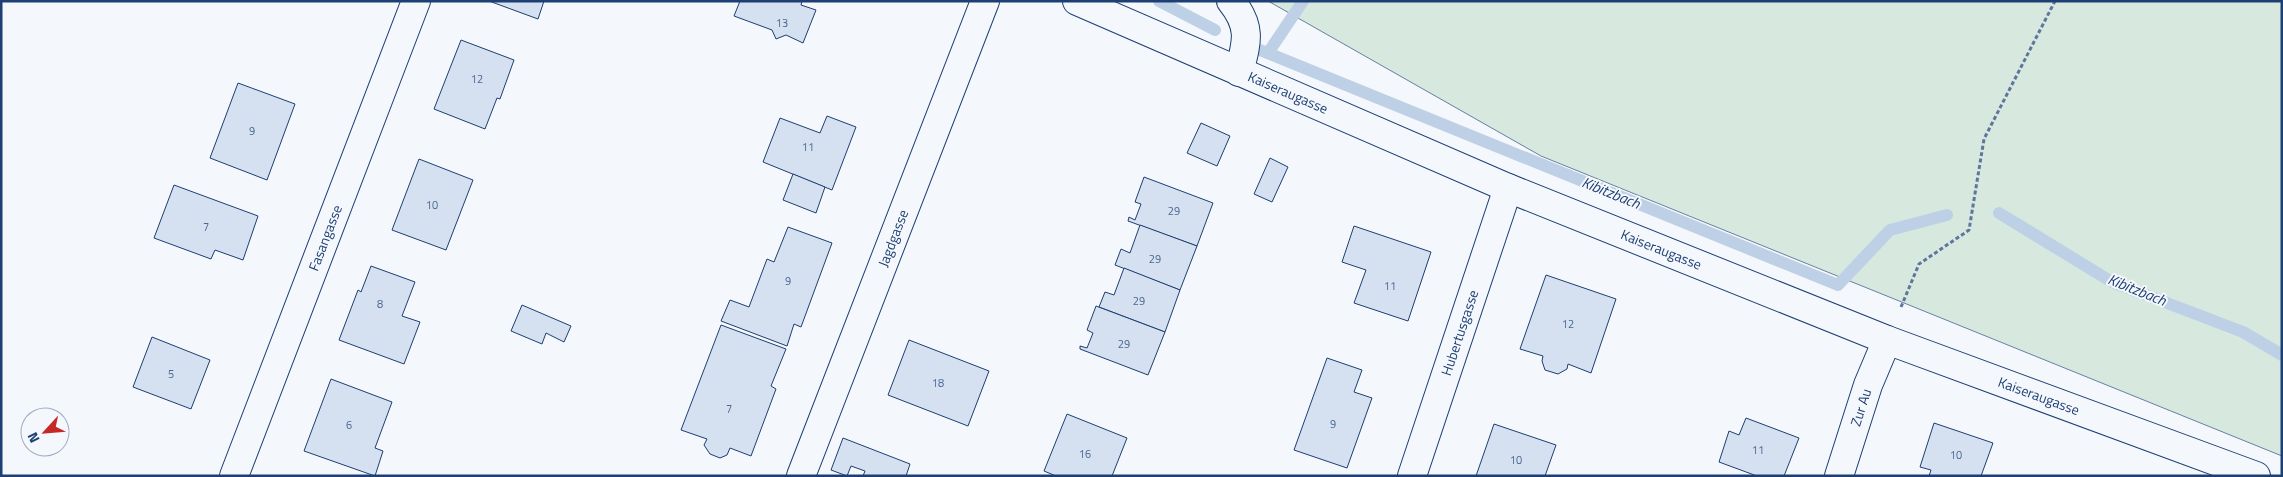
<svg xmlns="http://www.w3.org/2000/svg" width="2283" height="477" font-family="'Titillium Web',sans-serif">
<rect width="100%" height="100%" fill="#f4f7fb"/>
<polygon fill="#d7e8df" stroke="#687fa3" points="1268,1 2282,1 2282,456 1541,156"/>
<g fill="none" stroke-linecap="round" stroke-linejoin="round">
<g stroke="#bed0e5" stroke-width="12">
<polyline points="1159,1 1215,30"/>
<polyline points="1260,50 1838,285 1890,230 1947,215"/>
<polyline points="1268,53 1303,1"/>
<polyline points="1999,213 2112,282 2243,332 2282,355"/>
</g>
</g>
<g fill="#d5e0f0" stroke="#1d3f73">
<polygon points="489,1 544,1 538,19"/>
<polygon points="740,1 802,1 801,5 816,10 803,43 786,35 776,39 772,30 734,16"/>
<polygon points="461,40 514,60 500,99 497,98 485,129 434,109"/>
<polygon points="238,83 295,104 267,180 210,158"/>
<polygon points="827,116 856,127 832,190 763,162 780,118 820,133"/>
<polygon points="1201,123 1230,136 1217,166 1187,153"/>
<polygon points="1270,158 1288,167 1272,202 1254,194"/>
<polygon points="419,159 473,180 446,250 392,230"/>
<polygon points="793,174 825,187 816,213 783,200"/>
<polygon points="1144,177 1213,203 1197,246 1128,221 1129,217 1135,220 1141,204 1135,202"/>
<polygon points="174,185 258,216 243,260 215,250 211,259 154,238"/>
<polygon points="1140,225 1197,246 1180,290 1115,265 1121,249 1130,253"/>
<polygon points="1354,226 1431,252 1408,321 1354,303 1366,270 1342,262"/>
<polygon points="788,227 832,243 801,327 794,324 787,346 721,321 730,300 749,307 767,259 774,262"/>
<polygon points="371,266 415,282 402,316 420,322 404,364 339,340 358,290 361,292"/>
<polygon points="1124,268 1180,290 1165,332 1099,307 1105,292 1114,295"/>
<polygon points="1546,275 1616,299 1591,373 1568,364 1567,369 1558,374 1545,370 1542,361 1543,356 1520,349"/>
<polygon points="522,305 571,326 564,342 546,333 542,344 511,331"/>
<polygon points="1096,306 1165,332 1148,375 1080,349 1080,346 1087,348 1093,333 1087,330"/>
<polygon points="721,325 786,349 771,386 776,389 751,456 730,448 727,455 720,458 710,454 704,445 707,439 681,430"/>
<polygon points="152,337 210,360 191,409 133,387"/>
<polygon points="909,340 989,371 968,426 888,395"/>
<polygon points="1327,358 1362,370 1354,392 1372,398 1347,468 1294,450"/>
<polygon points="331,379 392,402 375,448 383,451 375,476 304,451"/>
<polygon points="1067,414 1127,438 1112,476 1056,476 1044,471"/>
<polygon points="1746,418 1799,438 1784,476 1757,476 1719,462 1729,431 1739,435"/>
<polygon points="1934,423 1993,443 1981,476 1929,476 1931,470 1920,467"/>
<polygon points="1494,424 1556,445 1545,476 1476,476"/>
<polygon points="843,438 910,464 906,476 863,476 865,471 851,466 847,476 831,470"/>
</g>
<g fill="none" stroke-linecap="round" stroke-linejoin="round">
<defs>
<g id="minor">
<path id="s1" d="M 1077,1 L 1508,188 L 1887,340 L 2256,476"/>
<path d="M 1231,1 C 1252,27 1247,42 1239,72"/>
<path id="s2" d="M 234,476 L 416,1"/>
<path id="s3" d="M 801,476 L 985,1"/>
<path id="s4" d="M 1412,476 L 1508,188"/>
<path id="s5" d="M 1839,476 L 1868,385 L 1887,340"/>
</g>
</defs>
<use href="#minor" stroke="#1d3f73" stroke-width="30"/>
<polyline stroke="#5e769c" stroke-width="3" stroke-dasharray="4 2.5" stroke-linecap="butt" points="1901,307 1919,264 1969,230 1984,139 2055,1"/>
<use href="#minor" stroke="#f4f7fb" stroke-width="28"/>
</g>
<g text-anchor="middle" stroke-width="4" stroke-linejoin="round" paint-order="stroke">
<g font-size="11" fill="#4b6792">
<text x="782" y="27">13</text>
<text x="477" y="83">12</text>
<text x="252" y="135">9</text>
<text x="808" y="151">11</text>
<text x="432" y="209">10</text>
<text x="1174" y="215">29</text>
<text x="206" y="231">7</text>
<text x="1155" y="263">29</text>
<text x="788" y="285">9</text>
<text x="1390" y="290">11</text>
<text x="1139" y="305">29</text>
<text x="380" y="308">8</text>
<text x="1568" y="328">12</text>
<text x="1124" y="348">29</text>
<text x="171" y="378">5</text>
<text x="938" y="387">18</text>
<text x="729" y="413">7</text>
<text x="1333" y="428">9</text>
<text x="349" y="429">6</text>
<text x="1758" y="454">11</text>
<text x="1085" y="458">16</text>
<text x="1956" y="459">10</text>
<text x="1516" y="464">10</text>
</g>
<g font-size="14" fill="#1d3f73" stroke="#f4f7fb">
<text dy="5" stroke="none"><textPath href="#s1" startOffset="230">Kaiseraugasse</textPath></text>
<text dy="5" stroke="none"><textPath href="#s2" startOffset="255">Fasangasse</textPath></text>
<text dy="5" stroke="none"><textPath href="#s3" startOffset="255">Jagdgasse</textPath></text>
<text dy="5" stroke="none"><textPath href="#s1" startOffset="635">Kaiseraugasse</textPath></text>
<text dy="5" stroke="none"><textPath href="#s4" startOffset="151">Hubertusgasse</textPath></text>
<text dy="5" stroke="none"><textPath href="#s1" startOffset="1040">Kaiseraugasse</textPath></text>
<text dy="5" stroke="none"><textPath href="#s5" startOffset="72">Zur Au</textPath></text>
</g>
<g font-size="15" font-style="italic" fill="#1d3f73" stroke="#f4f7fb">
<text transform="translate(1611 193) rotate(22)" y="5">Kibitzbach</text>
<text transform="translate(2137 290) rotate(22)" y="5">Kibitzbach</text>
</g>
</g>
<rect width="2283" height="477" fill="none" stroke="#1d3f73" stroke-width="5"/>
<g transform="translate(45 432) rotate(244)"><circle r="24" fill="#f4f7fb" stroke="#9eadc5"/>
<path d="M0-4L9 19L0 12L-9 19Z" fill="#c62828"/>
<text y="-8" font-size="14" font-weight="bold" text-anchor="middle" fill="#1d3f73">N</text>
</g>
</svg>
